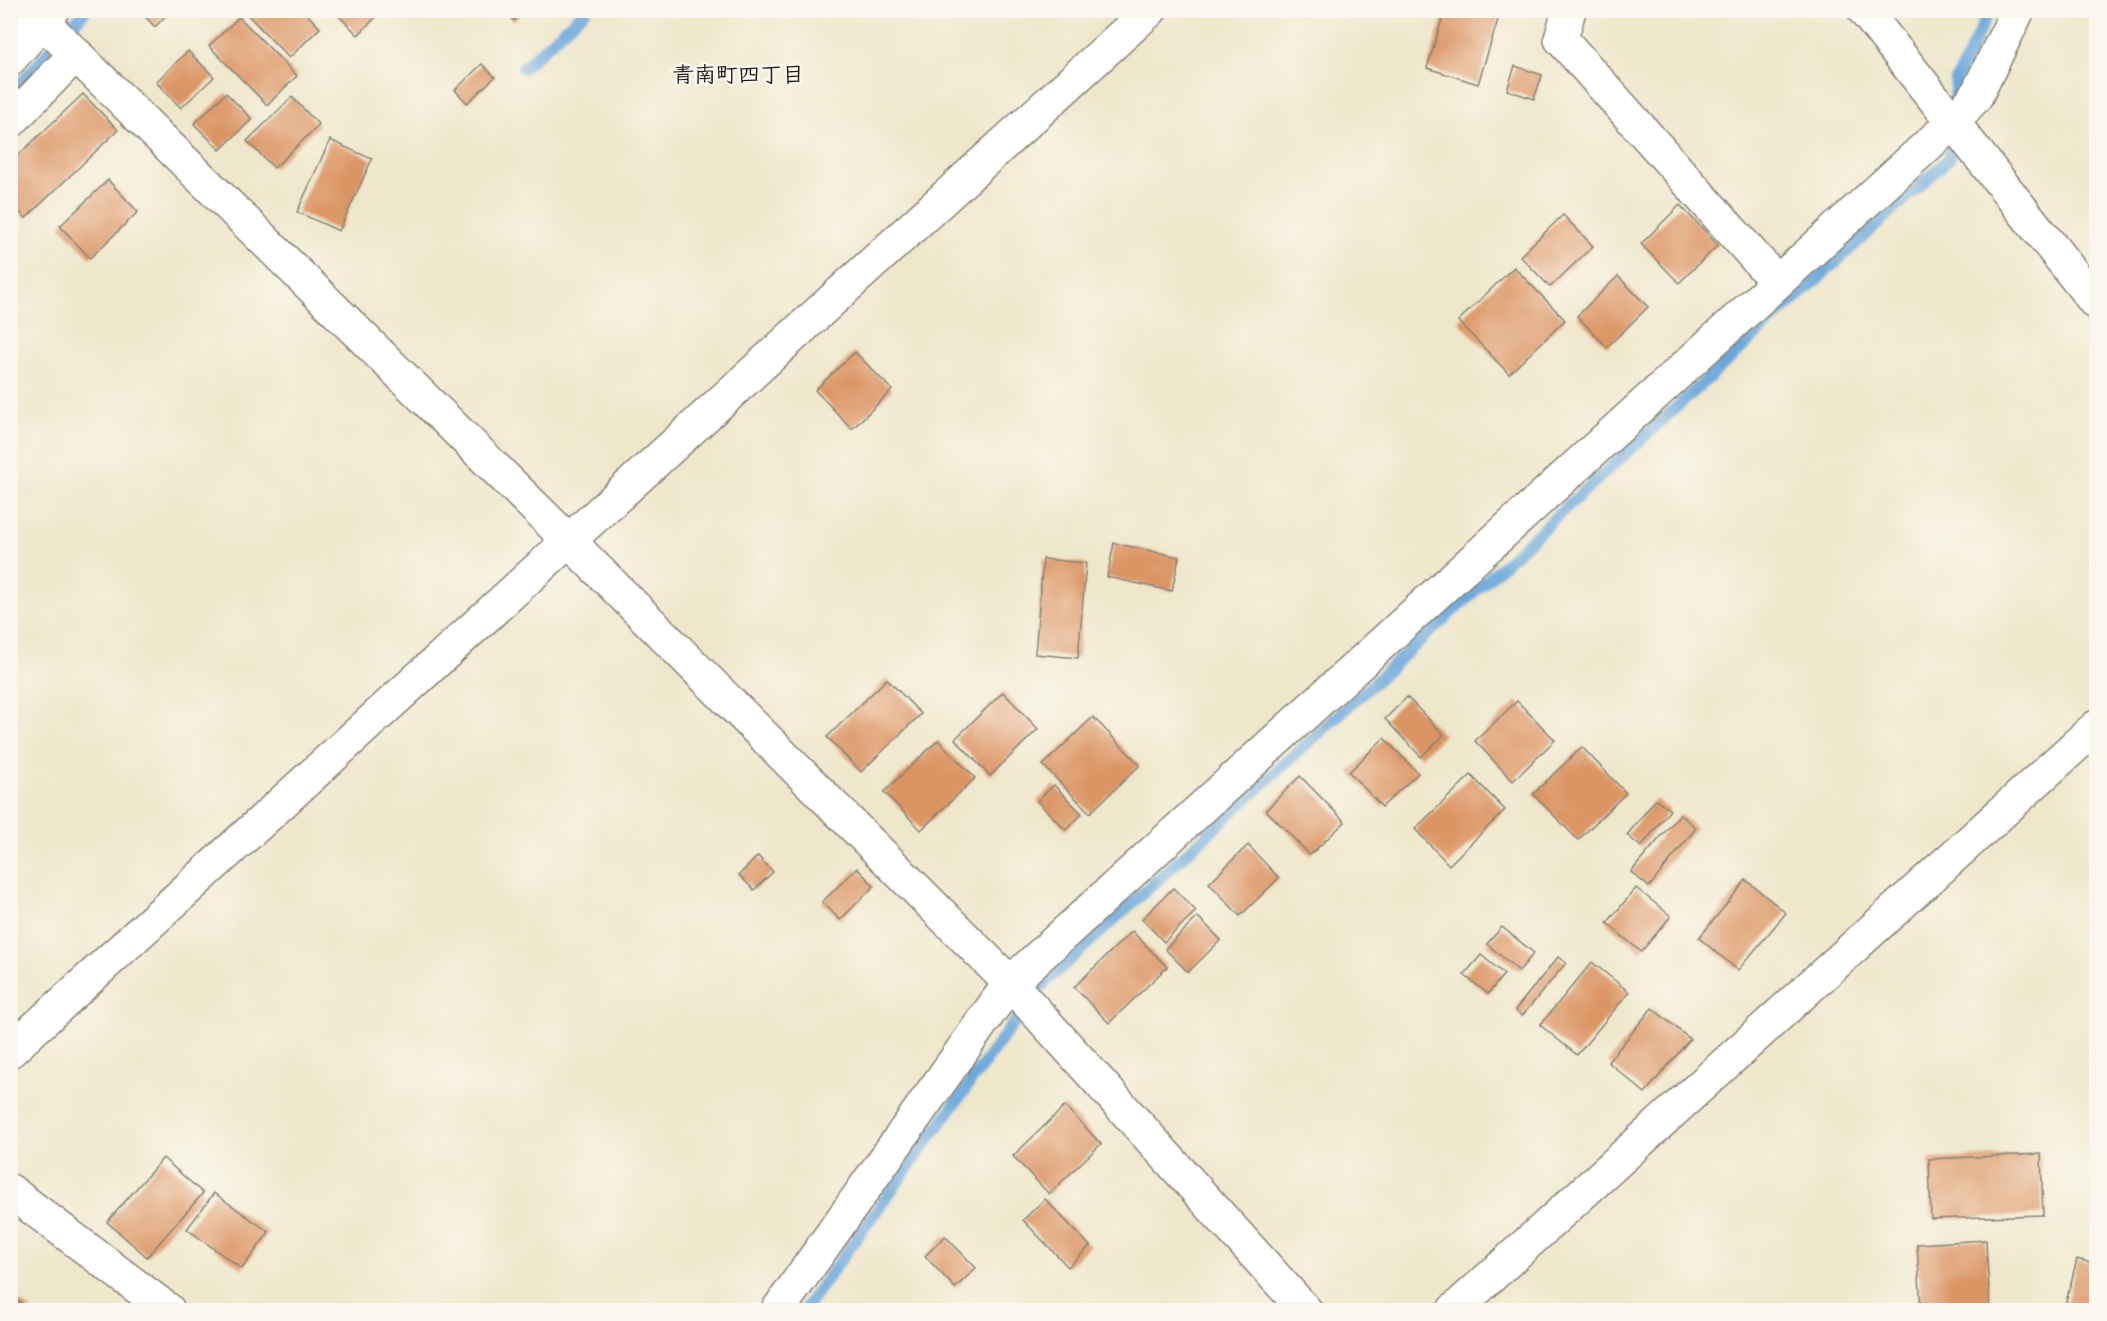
<svg xmlns="http://www.w3.org/2000/svg" width="2107" height="1321" font-family="'Indie Flower','Klee One',sans-serif">
<rect width="100%" height="100%" fill="#fbf7ec"/>
<filter id="ink" filterUnits="userSpaceOnUse"><feTurbulence type="fractalNoise" baseFrequency=".0167" numOctaves="2"/><feDisplacementMap in="SourceGraphic" scale="12" xChannelSelector="R" yChannelSelector="G"/><feConvolveMatrix kernelMatrix="1 2 1 2 8 2 1 2 1" color-interpolation-filters="sRGB"/></filter>
<filter id="wash" filterUnits="userSpaceOnUse"><feTurbulence type="fractalNoise" baseFrequency=".008" numOctaves="4" result="noise"/><feDisplacementMap in="SourceGraphic" scale="24" xChannelSelector="R" yChannelSelector="G"/><feGaussianBlur stdDeviation="1.35" result="paint"/><feColorMatrix in="noise" values="0 0 0 0 0 0 0 0 0 0 0 0 0 0 0 0 0 1.4 0 .05"/><feComposite in="paint" operator="in"/></filter>
<g filter="url(#wash)">
<rect width="100%" height="100%" fill="#efe7cb"/>
<g fill="none" stroke-linecap="round" stroke-linejoin="round">
<g stroke="#6ba7dc" stroke-width="12">
<polyline points="523,68 586,10"/>
<polyline points="10,95 86,10"/>
<polyline points="1953,111 1956,80 1990,10"/>
<polyline points="804,1310 1040,987 1949,159 1952,131"/>
</g>
</g>
<g id="blocks">
<g fill="#db9463">
<polygon points="139,10 171,10 155,27"/>
<polygon points="243,10 303,10 320,28 289,58"/>
<polygon points="333,10 383,10 358,35"/>
<polygon points="504,10 525,10 514,21"/>
<polygon points="1445,10 1501,10 1478,84 1427,68"/>
<polygon points="239,17 297,76 267,105 209,46"/>
<polygon points="188,51 214,77 181,108 156,82"/>
<polygon points="482,64 495,77 467,103 455,90"/>
<polygon points="1515,66 1542,75 1534,99 1507,90"/>
<polygon points="226,93 252,119 220,150 194,124"/>
<polygon points="83,94 118,130 26,218 10,203 10,163"/>
<polygon points="292,97 319,125 274,168 247,141"/>
<polygon points="330,140 372,159 339,231 297,212"/>
<polygon points="108,180 138,212 90,258 60,226"/>
<polygon points="1680,205 1718,245 1679,283 1641,244"/>
<polygon points="1563,215 1593,246 1550,287 1520,256"/>
<polygon points="1514,267 1565,320 1509,374 1458,321"/>
<polygon points="1618,276 1648,307 1607,347 1577,316"/>
<polygon points="855,352 892,390 852,429 815,390"/>
<polygon points="1114,543 1179,557 1172,591 1107,577"/>
<polygon points="1043,559 1086,563 1078,658 1035,654"/>
<polygon points="887,679 921,714 861,772 827,737"/>
<polygon points="1003,692 1038,729 990,776 955,739"/>
<polygon points="1407,697 1444,735 1421,757 1385,719"/>
<polygon points="1517,701 1555,740 1513,781 1475,741"/>
<polygon points="1093,717 1140,765 1090,813 1043,765"/>
<polygon points="1384,738 1418,773 1382,807 1349,772"/>
<polygon points="938,740 975,778 921,830 884,792"/>
<polygon points="1582,747 1626,793 1578,840 1533,794"/>
<polygon points="1471,775 1505,810 1449,865 1415,829"/>
<polygon points="1300,776 1345,822 1310,855 1266,810"/>
<polygon points="1054,785 1082,814 1066,830 1037,801"/>
<polygon points="1656,799 1670,810 1641,847 1627,835"/>
<polygon points="1680,814 1696,828 1649,887 1631,872"/>
<polygon points="1248,845 1279,878 1240,916 1209,883"/>
<polygon points="758,856 773,872 754,890 739,875"/>
<polygon points="857,868 874,886 840,920 822,902"/>
<polygon points="1746,880 1786,913 1738,970 1699,938"/>
<polygon points="1173,888 1196,911 1164,942 1142,919"/>
<polygon points="1636,888 1671,916 1641,952 1607,923"/>
<polygon points="1198,917 1221,940 1188,972 1165,949"/>
<polygon points="1502,927 1534,953 1519,971 1487,944"/>
<polygon points="1132,931 1167,967 1109,1023 1074,987"/>
<polygon points="1481,955 1504,974 1488,994 1464,975"/>
<polygon points="1558,957 1566,963 1522,1016 1515,1010"/>
<polygon points="1592,962 1629,992 1577,1055 1540,1025"/>
<polygon points="1652,1008 1690,1039 1645,1093 1608,1062"/>
<polygon points="1065,1106 1101,1144 1049,1194 1013,1156"/>
<polygon points="2041,1154 2043,1215 1931,1219 1929,1159"/>
<polygon points="163,1158 203,1193 147,1257 107,1222"/>
<polygon points="214,1193 269,1232 242,1269 187,1229"/>
<polygon points="1045,1199 1090,1246 1068,1267 1023,1220"/>
<polygon points="945,1236 976,1268 955,1288 925,1256"/>
<polygon points="1986,1240 1990,1310 1921,1310 1917,1244"/>
<polygon points="2077,1259 2096,1264 2095,1310 2064,1310"/>
<polygon points="10,1296 32,1310 10,1310"/>
</g>
</g>
</g>
<g filter="url(#ink)">
<use href="#blocks" fill-opacity="0" stroke="#868274" stroke-width="1.5"/>
<g fill="none" stroke-linecap="round" stroke-linejoin="round">
<defs>
<g id="minor">
<polyline points="27,10 43,22 568,540 1010,983 1305,1310"/>
<polyline points="1569,10 1561,39 1777,282"/>
<polyline points="1864,10 2096,303"/>
<polyline points="10,59 53,10"/>
<polyline points="10,122 76,54"/>
<polyline points="10,1051 1150,10"/>
<polyline points="10,1191 168,1310"/>
<polyline points="778,1310 1010,983 1953,122 1976,96 2018,10"/>
<polyline points="1454,1310 2096,727"/>
</g>
</defs>
<use href="#minor" stroke="#868274" stroke-width="36"/>
<use href="#minor" stroke="#fff" stroke-width="33"/>
</g>
</g>
<g text-anchor="middle" stroke-width="5" stroke-linejoin="round" paint-order="stroke">
<g font-size="22" font-weight="bold" fill="#1c1c1c" stroke="#fbf7ec">
<text x="738" y="82">青南町四丁目</text>
</g>
</g>
<rect width="2107" height="1321" fill="none" stroke="#fbf7ec" stroke-width="36"/>
</svg>
